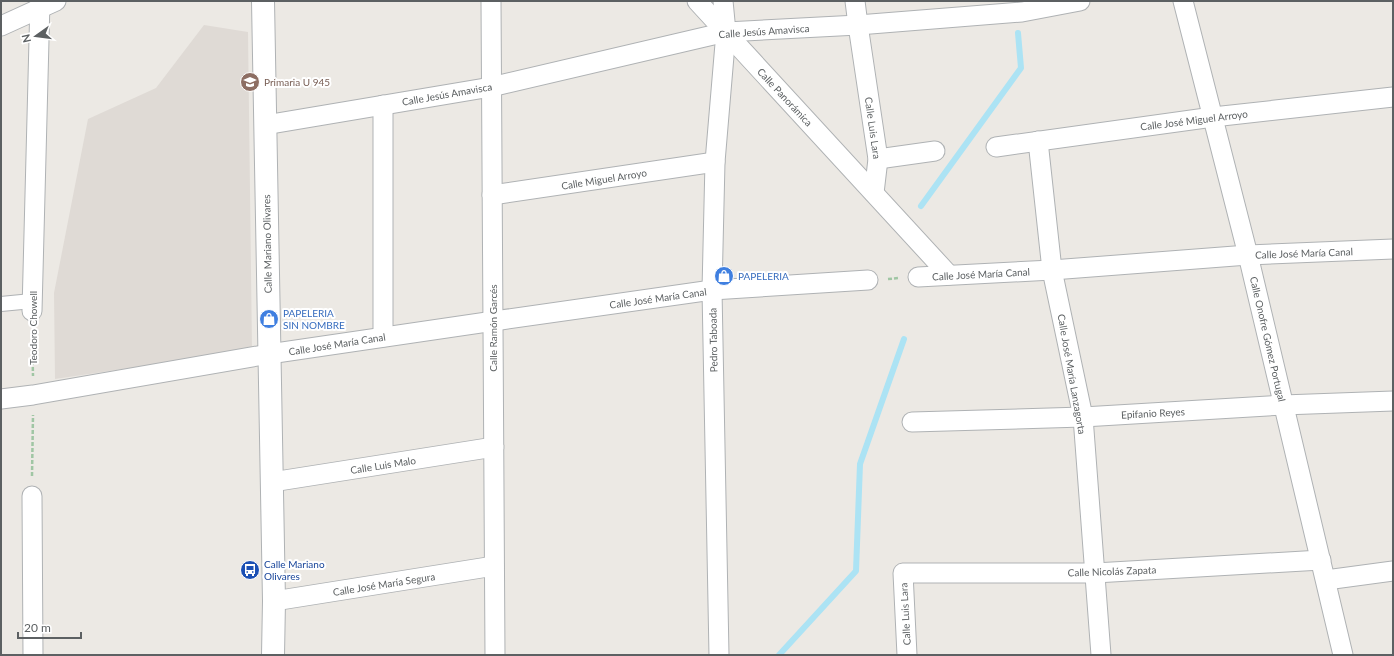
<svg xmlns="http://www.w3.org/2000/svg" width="1394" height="656" font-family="Lato,sans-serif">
<rect width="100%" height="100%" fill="#ece9e4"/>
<polygon fill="#dfdad5" points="204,25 248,32 252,350 55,379 54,293 88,119 156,88"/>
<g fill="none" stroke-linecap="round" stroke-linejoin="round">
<g stroke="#ace3f4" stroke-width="6">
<polyline points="921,206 1021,68 1018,33"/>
<polyline points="779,655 856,571 860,464 904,339"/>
</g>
<defs>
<polyline id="pedestrian" points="1,304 32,301"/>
<g id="minor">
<polyline points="491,1 495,655"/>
<polyline points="697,1 949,275"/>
<polyline points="855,1 858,25 878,159 874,193"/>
<polyline points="1183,1 1248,255 1343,655"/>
<polyline points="1,26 56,1"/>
<polyline points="265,125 491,87 726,32 858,25 1022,12 1080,1"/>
<polyline points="1038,141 1052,270 1083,417 1101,655"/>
<polyline points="996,147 1213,117 1393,97"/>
<polyline points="878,159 935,151"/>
<polyline points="492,195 715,162"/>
<polyline points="918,277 1052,270 1248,255 1393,249"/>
<polyline points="32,311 40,1"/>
<polyline points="383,337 383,105"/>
<polyline points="1,399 33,395 269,354 494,321 712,290 868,280"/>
<polyline points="912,422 1083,417 1283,405 1393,401"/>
<polyline points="272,482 494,447"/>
<polyline points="32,496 33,655"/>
<polyline points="1326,580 1393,571"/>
<polyline points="274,601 494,566"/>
<polyline points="719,655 712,290 715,162 726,32 723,1"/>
<polyline points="907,655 903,573 1095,573 1321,560"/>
</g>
<polyline id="tertiary" points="263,1 274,601 273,655"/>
</defs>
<use href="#pedestrian" stroke="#afb2b4" stroke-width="16"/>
<use href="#minor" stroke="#afb2b4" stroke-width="21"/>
<use href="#tertiary" stroke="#afb2b4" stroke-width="24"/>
<g stroke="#a0c6a4" stroke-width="2.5" stroke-dasharray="4 2" stroke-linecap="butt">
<polyline points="888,279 899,278"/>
<polyline points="32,331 33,376"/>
<polyline points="32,476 33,415"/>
</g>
<use href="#pedestrian" stroke="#fff" stroke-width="14"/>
<use href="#minor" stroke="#fff" stroke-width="19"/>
<use href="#tertiary" stroke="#fff" stroke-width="22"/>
</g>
<defs>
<symbol id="school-disc" viewBox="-11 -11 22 22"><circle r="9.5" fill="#8d6e63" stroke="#fff"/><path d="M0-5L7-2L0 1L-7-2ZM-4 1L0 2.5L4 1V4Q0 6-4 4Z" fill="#fff"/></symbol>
<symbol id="shop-disc" viewBox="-11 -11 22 22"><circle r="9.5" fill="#3f7fe0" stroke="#fff"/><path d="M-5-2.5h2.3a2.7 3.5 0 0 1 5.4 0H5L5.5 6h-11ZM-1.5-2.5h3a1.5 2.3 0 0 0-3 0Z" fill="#fff"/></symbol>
<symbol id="bus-disc" viewBox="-11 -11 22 22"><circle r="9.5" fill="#1a4fb4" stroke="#fff"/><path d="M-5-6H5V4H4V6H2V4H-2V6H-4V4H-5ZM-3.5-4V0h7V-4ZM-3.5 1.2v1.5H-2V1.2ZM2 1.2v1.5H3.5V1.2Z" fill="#fff"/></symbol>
</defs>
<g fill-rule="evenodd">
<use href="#school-disc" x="239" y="71" width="22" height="22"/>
<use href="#shop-disc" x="713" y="265" width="22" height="22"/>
<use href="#shop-disc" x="258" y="308" width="22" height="22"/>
<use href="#bus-disc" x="239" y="559" width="22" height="22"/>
</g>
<g text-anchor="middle" stroke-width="4" stroke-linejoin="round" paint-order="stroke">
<g font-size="10" fill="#5c6062" stroke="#fff">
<text transform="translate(764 31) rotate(-4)" y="4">Calle Jesús Amavisca</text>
<text transform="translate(447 94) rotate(-10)" y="4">Calle Jesús Amavisca</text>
<text transform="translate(785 97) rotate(47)" y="4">Calle Panorámica</text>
<text transform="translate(1194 120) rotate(-7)" y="4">Calle José Miguel Arroyo</text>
<text transform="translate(873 128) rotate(82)" y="4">Calle Luis Lara</text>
<text transform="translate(604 179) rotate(-9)" y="4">Calle Miguel Arroyo</text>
<text transform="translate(267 244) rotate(-91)" y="4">Calle Mariano Olivares</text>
<text transform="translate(1304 253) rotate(-2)" y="4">Calle José María Canal</text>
<text transform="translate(981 274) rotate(-3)" y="4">Calle José María Canal</text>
<text transform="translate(658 298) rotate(-8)" y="4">Calle José María Canal</text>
<text transform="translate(33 328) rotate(-90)" y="4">Teodoro Chowell</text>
<text transform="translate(493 328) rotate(-90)" y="4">Calle Ramón Garcés</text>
<text transform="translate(1268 339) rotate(77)" y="4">Calle Onofre Gómez Portugal</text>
<text transform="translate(713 340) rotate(-91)" y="4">Pedro Taboada</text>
<text transform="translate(337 344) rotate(-9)" y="4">Calle José María Canal</text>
<text transform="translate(1072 374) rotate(80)" y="4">Calle José María Lanzagorta</text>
<text transform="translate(1153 413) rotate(-3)" y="4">Epifanio Reyes</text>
<text transform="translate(383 465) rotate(-9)" y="4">Calle Luis Malo</text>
<text transform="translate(1112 571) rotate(-2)" y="4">Calle Nicolás Zapata</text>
<text transform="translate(384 584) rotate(-9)" y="4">Calle José María Segura</text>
<text transform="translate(905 614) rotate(-93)" y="4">Calle Luis Lara</text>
</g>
<g font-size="10" fill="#785e54" stroke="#fff" text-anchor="start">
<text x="264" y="86">Primaria U 945</text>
</g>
<g font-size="10" fill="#366cbe" stroke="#fff" text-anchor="start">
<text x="738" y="280">PAPELERIA</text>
<text x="283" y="317">PAPELERIA<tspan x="283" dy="12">SIN NOMBRE</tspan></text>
</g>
<g font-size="10" fill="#164399" stroke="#fff" text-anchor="start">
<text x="264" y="568">Calle Mariano<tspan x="264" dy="12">Olivares</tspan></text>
</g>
</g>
<rect width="1394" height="656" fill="none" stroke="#5c6062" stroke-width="4"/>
<g transform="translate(36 36) rotate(256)" stroke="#ffffff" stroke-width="3" paint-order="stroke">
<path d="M0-3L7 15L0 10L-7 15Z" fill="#5c6062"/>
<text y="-6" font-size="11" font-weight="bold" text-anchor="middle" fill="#5c6062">N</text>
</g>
<path d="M18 632v6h63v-6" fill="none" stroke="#5c6062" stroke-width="2"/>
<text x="24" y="632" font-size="12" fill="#5c6062" stroke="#ffffff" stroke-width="3" paint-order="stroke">20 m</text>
</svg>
